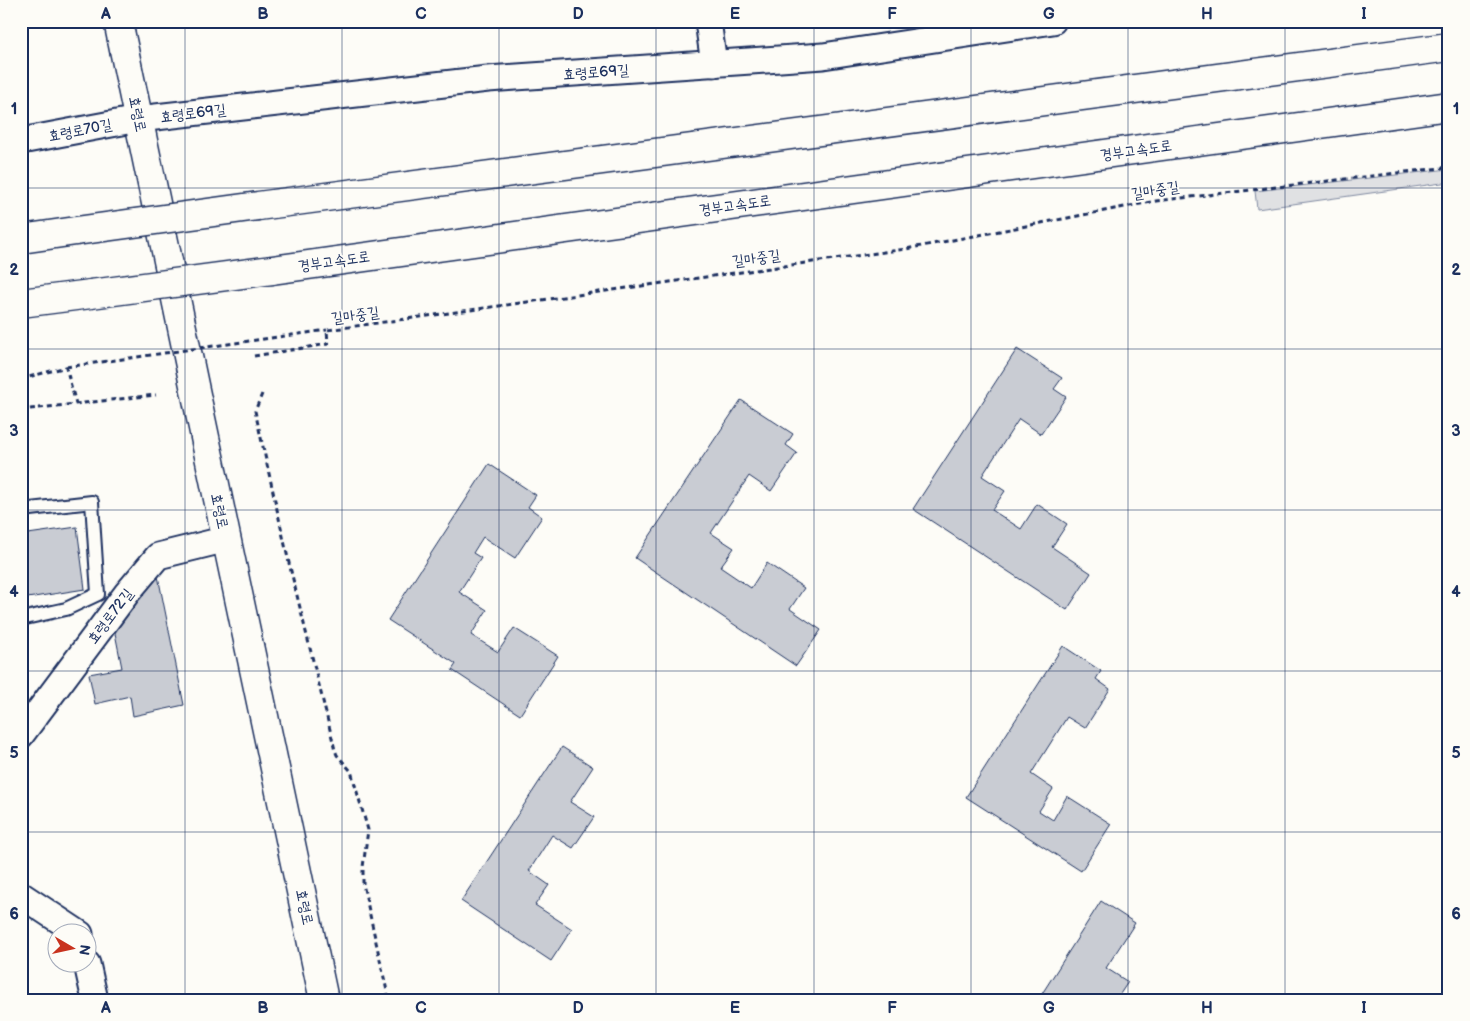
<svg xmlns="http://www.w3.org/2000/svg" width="1470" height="1021" font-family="'Balsamiq Sans','Poor Story',sans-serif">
<rect width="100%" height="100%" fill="#fdfcf7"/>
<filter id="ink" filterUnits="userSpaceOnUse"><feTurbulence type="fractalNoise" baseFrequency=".02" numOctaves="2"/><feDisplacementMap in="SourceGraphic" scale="10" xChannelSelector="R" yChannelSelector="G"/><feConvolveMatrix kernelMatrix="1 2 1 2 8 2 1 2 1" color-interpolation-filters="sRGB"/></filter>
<g filter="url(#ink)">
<polygon fill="#e0e1e3" stroke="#7e88a0" points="1449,169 1449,182 1257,209 1255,191"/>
<g fill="#c9ccd3" stroke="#1b2f5e">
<polygon points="1017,349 1062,378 1054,389 1066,397 1041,434 1019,419 982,476 1005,491 992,510 1021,529 1037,504 1067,524 1052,547 1091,573 1067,610 913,509"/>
<polygon points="741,400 793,434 786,445 797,453 771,491 749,476 711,533 734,548 720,567 751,588 767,563 804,588 790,609 821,630 796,666 635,558"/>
<polygon points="489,464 536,495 528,507 542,517 515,558 483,537 473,553 481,558 459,592 487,610 471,635 498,652 514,628 558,656 520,715 452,670 456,664 388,620"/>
<polygon points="77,527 85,589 21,599 21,535"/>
<polygon points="158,576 184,705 133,716 130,696 95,704 89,674 122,668 114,628 150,578"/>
<polygon points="1063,646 1101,671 1096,679 1110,689 1085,728 1067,717 1031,774 1053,789 1039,811 1053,820 1067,796 1111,824 1081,871 966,797"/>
<polygon points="562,747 593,767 570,802 594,817 573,848 552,835 529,871 549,885 535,905 572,929 551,961 461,901"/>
<polygon points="1101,901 1135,923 1106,968 1128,982 1116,1000 1093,1000 1087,996 1085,1000 1038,1000"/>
</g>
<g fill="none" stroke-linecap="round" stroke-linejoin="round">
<defs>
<polyline id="service" points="21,510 92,502 98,594 66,609 21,619"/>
<g id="minor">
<polyline points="708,21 714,64"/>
<polyline points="21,141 138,119 488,79 823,56 1053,21"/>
<polyline points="21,735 127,593 158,556 227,539"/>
<polyline points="21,895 80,934"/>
<polyline points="87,964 95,1000"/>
</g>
<polyline id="secondary" points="118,21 195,390 324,1000"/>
<g id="trunk">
<polyline points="258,206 1449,47"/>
<polyline points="21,239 76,231"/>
<polyline points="272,270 1449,106"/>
<polyline points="21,303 91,294"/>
</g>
</defs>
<use href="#service" stroke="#1b2f5e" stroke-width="16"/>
<use href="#minor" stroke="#1b2f5e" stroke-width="29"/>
<use href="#secondary" stroke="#1b2f5e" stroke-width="31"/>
<use href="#trunk" stroke="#1b2f5e" stroke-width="31"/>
<g stroke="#1b2f5e" stroke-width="3" stroke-dasharray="5 4" stroke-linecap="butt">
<polyline points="254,356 328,344 327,330 906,249 1156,201 1449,167"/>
<polyline points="21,379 66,367 76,404"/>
<polyline points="262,394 255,411 289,563 335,750 337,755 351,771 368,830 363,867 363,884 389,1000"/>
<polyline points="21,410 156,395"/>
</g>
<use href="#service" stroke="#fdfcf7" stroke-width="12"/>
<use href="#minor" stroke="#fdfcf7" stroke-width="25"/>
<use href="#secondary" stroke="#fdfcf7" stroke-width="28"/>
<use href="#trunk" stroke="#fdfcf7" stroke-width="28"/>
<defs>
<g id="trunk-bridge">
<polyline points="76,231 258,206"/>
<polyline points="91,294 272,270"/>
</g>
</defs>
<use href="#trunk-bridge" stroke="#1b2f5e" stroke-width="31" stroke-linecap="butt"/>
<polyline stroke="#1b2f5e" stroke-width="3" stroke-dasharray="5 4" stroke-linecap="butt" points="66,367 327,330"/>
<use href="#trunk-bridge" stroke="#fdfcf7" stroke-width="28"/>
</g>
</g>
<path fill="none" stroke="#1b2f5e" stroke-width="1" stroke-opacity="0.55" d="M 185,21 L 185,1000M 342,21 L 342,1000M 499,21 L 499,1000M 656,21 L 656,1000M 814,21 L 814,1000M 971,21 L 971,1000M 1128,21 L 1128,1000M 1285,21 L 1285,1000M 21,188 L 1449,188M 21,349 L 1449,349M 21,510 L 1449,510M 21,671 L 1449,671M 21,832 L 1449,832"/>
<g text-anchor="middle" stroke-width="4" stroke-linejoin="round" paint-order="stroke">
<g font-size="15" fill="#1b2f5e" stroke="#fdfcf7">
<text transform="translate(596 72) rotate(-4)" y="5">효령로69길</text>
<text transform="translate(193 113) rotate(-7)" y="5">효령로69길</text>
<text transform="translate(138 114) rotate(78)" y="5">효령로</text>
<text transform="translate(80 130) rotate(-11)" y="5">효령로70길</text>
<text transform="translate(1136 150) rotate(-8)" y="5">경부고속도로</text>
<text transform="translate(1155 190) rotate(-9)" y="5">길마중길</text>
<text transform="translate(735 205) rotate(-8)" y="5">경부고속도로</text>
<text transform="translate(756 258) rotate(-8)" y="5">길마중길</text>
<text transform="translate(334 261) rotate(-8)" y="5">경부고속도로</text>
<text transform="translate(355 315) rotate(-8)" y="5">길마중길</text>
<text transform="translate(220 511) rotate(78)" y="5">효령로</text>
<text transform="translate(110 616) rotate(-53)" y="5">효령로72길</text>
<text transform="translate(305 907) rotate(78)" y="5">효령로</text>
</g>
</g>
<rect width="1470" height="1021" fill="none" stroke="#fdfcf7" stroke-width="55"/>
<g transform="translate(72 948) rotate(99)"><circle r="24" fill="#fdfcf7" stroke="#a3aaba"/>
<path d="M0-4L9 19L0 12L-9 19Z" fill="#c8321e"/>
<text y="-8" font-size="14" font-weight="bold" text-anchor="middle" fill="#1b2f5e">N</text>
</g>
<rect x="28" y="28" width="1414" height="966" fill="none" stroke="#1b2f5e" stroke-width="2"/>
<g font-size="16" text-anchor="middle" font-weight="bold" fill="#1b2f5e">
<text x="106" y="19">A</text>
<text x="263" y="19">B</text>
<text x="421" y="19">C</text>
<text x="578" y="19">D</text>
<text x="735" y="19">E</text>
<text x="892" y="19">F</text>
<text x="1049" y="19">G</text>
<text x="1207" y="19">H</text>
<text x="1364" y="19">I</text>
<text x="14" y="114">1</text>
<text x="1456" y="114">1</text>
<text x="14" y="275">2</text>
<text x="1456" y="275">2</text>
<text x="14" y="436">3</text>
<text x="1456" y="436">3</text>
<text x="14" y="597">4</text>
<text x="1456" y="597">4</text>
<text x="14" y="758">5</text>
<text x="1456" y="758">5</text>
<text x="14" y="919">6</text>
<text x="1456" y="919">6</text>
<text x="106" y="1013">A</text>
<text x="263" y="1013">B</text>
<text x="421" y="1013">C</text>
<text x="578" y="1013">D</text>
<text x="735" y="1013">E</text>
<text x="892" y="1013">F</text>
<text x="1049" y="1013">G</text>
<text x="1207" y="1013">H</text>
<text x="1364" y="1013">I</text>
</g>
</svg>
